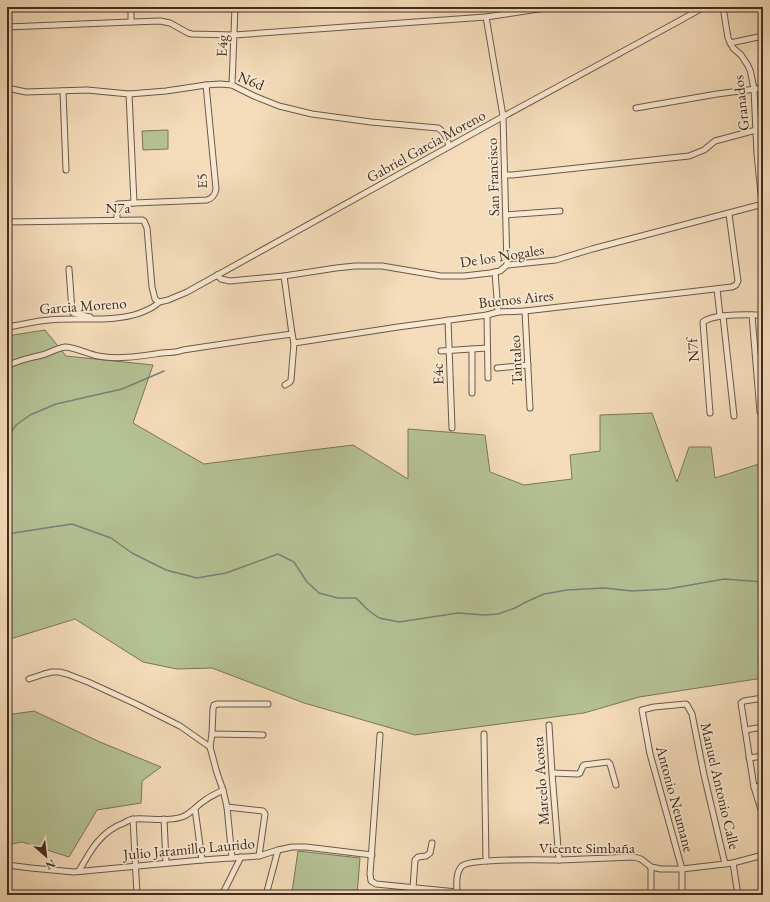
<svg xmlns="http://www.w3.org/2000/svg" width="770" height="902" font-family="'EB Garamond',serif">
<rect width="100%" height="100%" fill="#f5ddbb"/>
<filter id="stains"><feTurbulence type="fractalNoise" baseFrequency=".005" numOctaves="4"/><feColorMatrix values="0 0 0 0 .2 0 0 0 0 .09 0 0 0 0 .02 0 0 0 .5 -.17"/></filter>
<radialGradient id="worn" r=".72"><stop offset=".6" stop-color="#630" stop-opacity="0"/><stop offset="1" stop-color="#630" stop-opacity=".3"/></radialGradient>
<g fill="#b5c295" stroke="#7c765a">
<polygon points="168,130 168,149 143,150 142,131"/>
<polygon points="45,330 66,356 153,365 133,423 204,464 280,454 353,445 408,479 408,429 485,435 490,472 524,485 572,479 570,455 600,451 600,415 652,413 677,482 689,447 711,447 715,478 759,464 763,461 763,678 639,697 584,713 415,735 304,703 212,668 177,669 143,662 75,619 7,640 7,336"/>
<polygon points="34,711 100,742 161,767 142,781 141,803 97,810 69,857 22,842 7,845 7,715"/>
<polygon points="298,851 360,858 357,895 315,895 292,892"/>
</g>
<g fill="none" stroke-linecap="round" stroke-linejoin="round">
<g stroke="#788178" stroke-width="1.5">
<polyline points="7,438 16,425 30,415 56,404 122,389 164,371"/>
<polyline points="7,534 72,524 111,538 132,553 166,570 197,578 226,573 278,554 294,562 307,582 319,593 338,598 356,598 368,610 379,618 399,622 458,613 485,615 498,614 515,608 526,602 544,594 567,590 604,588 632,591 668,589 724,579 763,582"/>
</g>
<defs>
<g id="minor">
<polyline points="723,7 728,38 733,48 741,55 747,64 750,70 751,74 754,89 757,154 762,204"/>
<polyline points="486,17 503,116 507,265"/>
<polyline points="131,22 131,7"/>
<polyline points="7,27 131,22 160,21 170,23 188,33 192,34 234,35 486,17 552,7"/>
<polyline points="730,43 763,36"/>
<polyline points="232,85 235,7"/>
<path d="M 7,88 L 26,92 L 87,90 L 129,94 L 166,91 L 206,85 L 220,84 L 232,85 L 254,96 L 279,106 L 312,114 L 371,122 L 438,128 C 445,132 447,139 449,146"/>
<polyline points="63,91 66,170"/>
<polyline points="636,108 717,94 763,88"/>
<polyline points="505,175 512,175 689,156 704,150 715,141 756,130"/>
<path d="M 134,203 L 207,200 C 213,198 215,195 216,189 L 206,85"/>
<polyline points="506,215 560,211"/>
<polyline points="117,220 117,205 118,204 134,203 129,94"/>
<polyline points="7,222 142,220 144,221 147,228 152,287 155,299 159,302"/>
<polyline points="69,269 72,311 73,313 90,317"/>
<polyline points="495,272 498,312"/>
<polyline points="217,275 221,279 230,281 284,276 336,268 355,266 382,266 441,276 464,276 490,273 500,271 507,265 556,260 592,249 763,204"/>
<polyline points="284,276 292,334 294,343 398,327 487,315 498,312 525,311 732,287 736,285 738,281 729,214"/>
<polyline points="717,289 720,316"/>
<polyline points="159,302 168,300 187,292 506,115 679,21 704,7"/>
<polyline points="525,311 530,408"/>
<polyline points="487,315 488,378"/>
<polyline points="752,315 760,412"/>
<polyline points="723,316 734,416"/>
<polyline points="448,320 452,428"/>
<path d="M 7,327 C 21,325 35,321 49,320 C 80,317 111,323 140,313 C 147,310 154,308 159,302"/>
<polyline points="472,349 472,393"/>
<polyline points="441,351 487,348"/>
<path d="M 7,366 C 18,360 30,358 42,355 C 50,353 57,348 65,347 C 74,347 88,354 98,356 C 119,360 141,356 162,353 C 170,352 176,353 183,350 L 263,338 L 292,334"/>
<polyline points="497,368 528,365"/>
<polyline points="285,385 290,382 291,380 294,343"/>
<path d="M 710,413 L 703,322 C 714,313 748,315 763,315"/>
<polyline points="29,679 44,674 52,672 59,672 67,674 88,682 136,704 180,726 210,747"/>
<polyline points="763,698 744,701 741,703 754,787 763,816"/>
<polyline points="549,725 552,773 559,860"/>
<polyline points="745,730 763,727"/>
<polyline points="212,734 263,735"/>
<polyline points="484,734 486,861"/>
<polyline points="380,735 370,874 371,881 376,884 457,892"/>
<polyline points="749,758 763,756"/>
<polyline points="552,773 578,774 580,773 583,766 584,765 608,762 610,764 616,785"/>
<polyline points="754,787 763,786"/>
<polyline points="227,807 263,811 265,814 259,856"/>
<polyline points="195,809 202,860"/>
<polyline points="133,819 137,895"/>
<polyline points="164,819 166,863"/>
<polyline points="232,858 227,807 223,790 217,773 210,747 212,734 213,709 214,705 218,704 268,704"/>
<polyline points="733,863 738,895"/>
<polyline points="7,865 31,868 74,872 202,860 259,856 278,850 292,847 306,847 372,855"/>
<path d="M 79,871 C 90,851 101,831 124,823 C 127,821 131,819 135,819 C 150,818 167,822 182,817 C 191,814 196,806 204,801 C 210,796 216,794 223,790"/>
<polyline points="413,888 415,860 418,857 426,856 430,853 432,843"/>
<polyline points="651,894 651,867"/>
<polyline points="205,895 222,894"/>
<polyline points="222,895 241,857"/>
<polyline points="266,895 278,850"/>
<path d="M 457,895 C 457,886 455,873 462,866 C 471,858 544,860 560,860 C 585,859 609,858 634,857 L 641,859 L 651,867 L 661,869 L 682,869 L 733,863 L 763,855"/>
<polyline points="682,895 682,869 650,754 642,710 654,707 686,704 687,705 692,714 704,775 725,864"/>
</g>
</defs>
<use href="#minor" stroke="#705847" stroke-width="7"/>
<use href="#minor" stroke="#f8e9d3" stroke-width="5"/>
</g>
<g text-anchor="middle" stroke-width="3.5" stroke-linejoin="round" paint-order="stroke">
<g font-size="15" fill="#432b20" stroke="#f8e9d3">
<text transform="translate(222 46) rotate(-88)" y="5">E4g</text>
<text transform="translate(251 81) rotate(22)" y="5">N6d</text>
<text transform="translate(741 103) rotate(-96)" y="5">Granados</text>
<text transform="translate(426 146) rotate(-29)" y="5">Gabriel Garcia Moreno</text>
<text transform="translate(493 177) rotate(-92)" y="5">San Francisco</text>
<text transform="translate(202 181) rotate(-90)" y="5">E5</text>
<text x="118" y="213">N7a</text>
<text transform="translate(502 256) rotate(-9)" y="5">De los Nogales</text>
<text transform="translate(516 299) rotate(-6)" y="5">Buenos Aires</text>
<text transform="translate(83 306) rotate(-4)" y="5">Garcia Moreno</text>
<text transform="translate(693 350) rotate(-95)" y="5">N7f</text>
<text transform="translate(516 360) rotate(-93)" y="5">Tantaleo</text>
<text transform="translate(438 374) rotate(-92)" y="5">E4c</text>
<text transform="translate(541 781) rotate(-94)" y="5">Marcelo Acosta</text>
<text transform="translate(720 786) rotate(77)" y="5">Manuel Antonio Calle</text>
<text transform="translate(675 799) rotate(75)" y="5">Antonio Neumane</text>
<text x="587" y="853">Vicente Simbaña</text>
<text transform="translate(189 849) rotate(-5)" y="5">Julio Jaramillo Laurido</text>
</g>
</g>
<rect width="770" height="902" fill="none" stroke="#f5ddbb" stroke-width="24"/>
<rect x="8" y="8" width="754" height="886" fill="none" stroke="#432b20" stroke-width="2"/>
<rect x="12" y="12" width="746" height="878" fill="none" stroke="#432b20"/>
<g transform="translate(46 856) rotate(152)" stroke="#f8e9d3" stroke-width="3" paint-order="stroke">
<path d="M0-3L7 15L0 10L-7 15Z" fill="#432b20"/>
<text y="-6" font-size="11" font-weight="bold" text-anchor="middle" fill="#432b20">N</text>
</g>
<rect width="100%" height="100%" filter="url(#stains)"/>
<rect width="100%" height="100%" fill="url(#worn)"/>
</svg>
